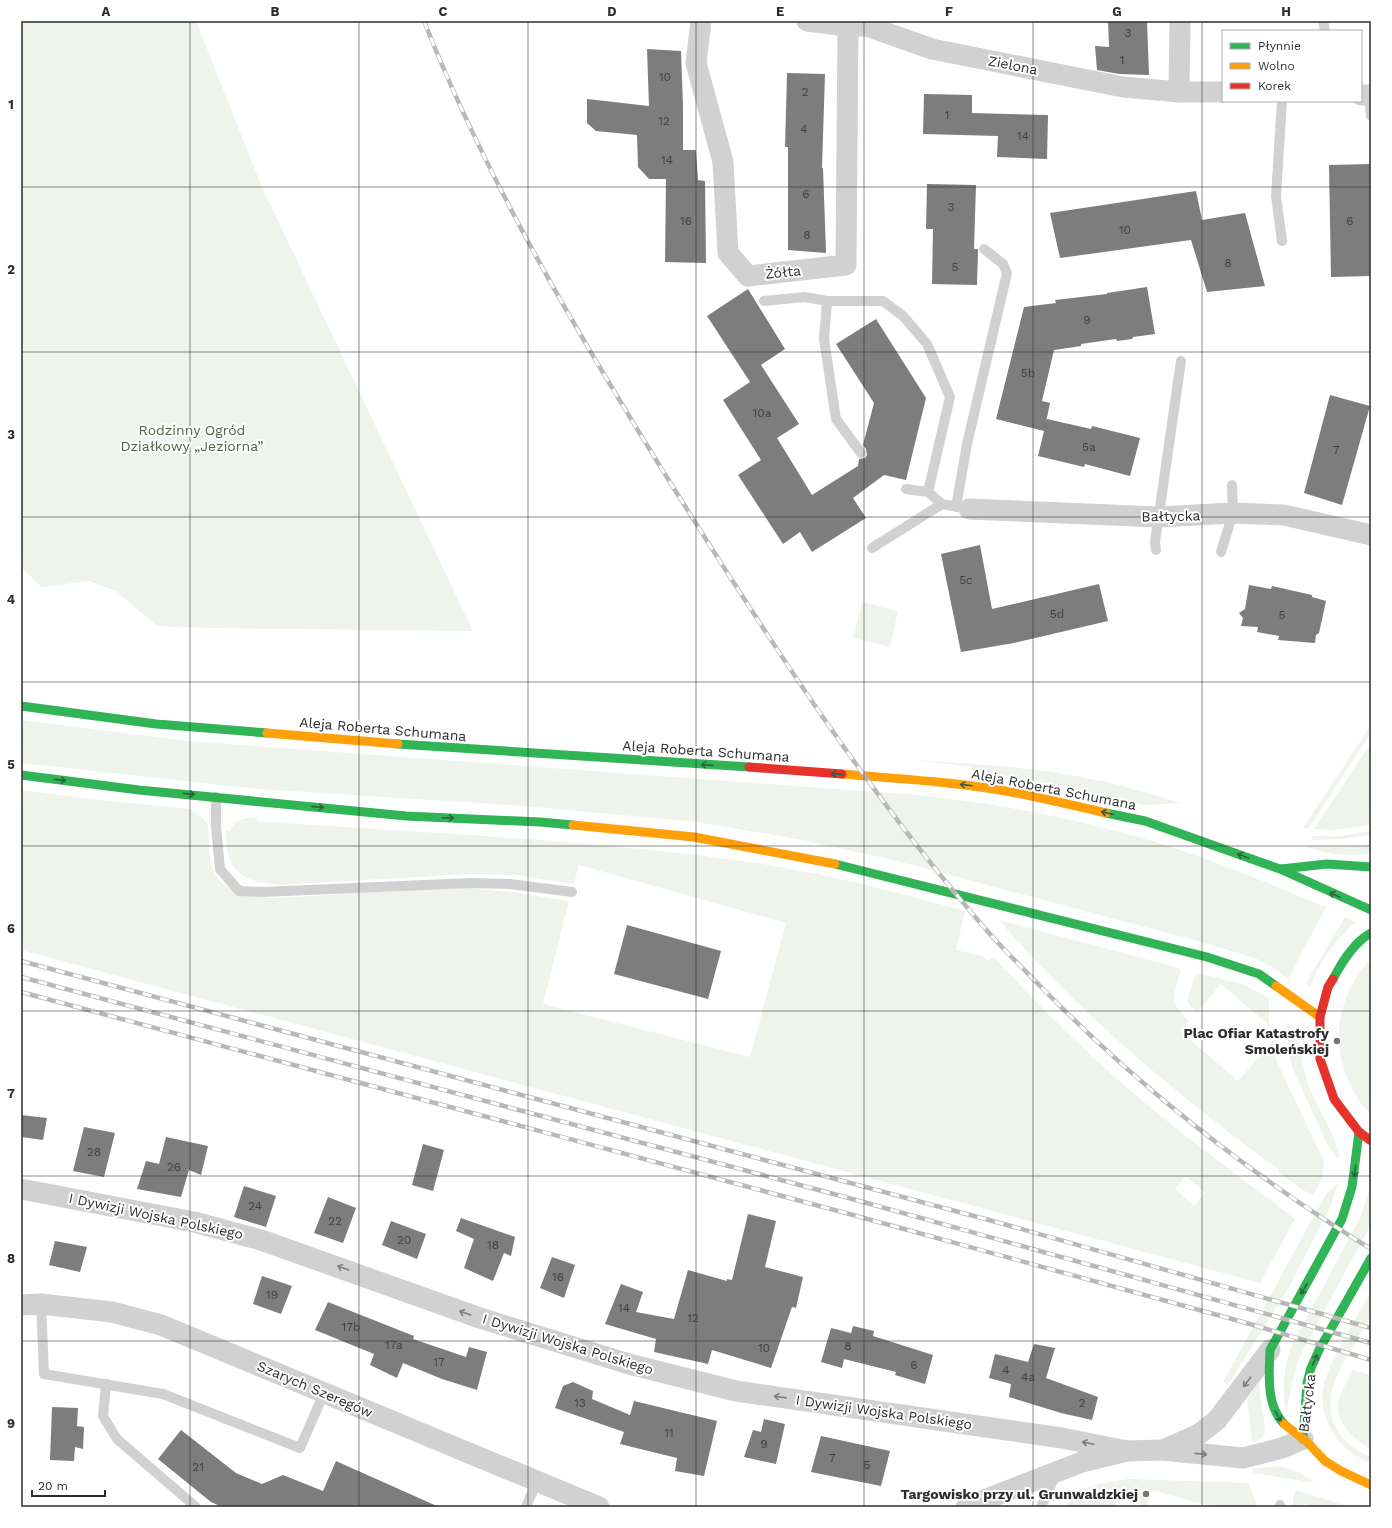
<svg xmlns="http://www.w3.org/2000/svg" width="1392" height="1528" font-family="'Work Sans',sans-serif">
<rect width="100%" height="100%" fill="#fff"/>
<g fill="#eef3eb" fill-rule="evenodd">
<polygon points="21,21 196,21 262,187 473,631 209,628 157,626 116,591 89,581 41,587 21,567"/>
<polygon points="862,602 898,611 890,647 853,638"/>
<path d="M 21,720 L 187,741 L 917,795 C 991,803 1064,816 1135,836 C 1200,854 1263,881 1326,907 L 1288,979 L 1275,969 L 1257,959 L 1209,944 L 893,860 L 797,839 L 697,822 L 524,806 L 259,789 L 21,763 Z"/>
<polygon points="1371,725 1371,733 1308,829 1303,828"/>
<polygon points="1371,743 1371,825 1333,830 1314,829"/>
<path d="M 906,759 C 971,764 1037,767 1101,781 C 1128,787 1155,795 1181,803 L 1145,805 L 1058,785 L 972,770 L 972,767 Z"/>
<path d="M 21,790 L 91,799 L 189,809 C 196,812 202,816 206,823 L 207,823 C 210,834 208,845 210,857 C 214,893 249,898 278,898 L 426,889 L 469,888 L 511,892 L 569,901 L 543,1004 L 750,1057 L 786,923 L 579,865 L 574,884 L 516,875 L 472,874 L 276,885 C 239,881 225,868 226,830 L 230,831 C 236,818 244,818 257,818 L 257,821 C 428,834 600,839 769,865 C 835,876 901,893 965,911 L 956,950 L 983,956 L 987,961 L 994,957 C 1037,1004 1082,1049 1130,1090 C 1183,1136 1240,1177 1295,1219 L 1260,1283 L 21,950 ZM 1186,1176 L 1205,1193 L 1194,1206 L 1175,1189 Z"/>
<polygon points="1371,831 1371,835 1339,839 1312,840 1312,836 1339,836"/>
<path d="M 1371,844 L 1371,853 C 1344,858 1330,853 1304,847 L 1360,846 Z"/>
<path d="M 1345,917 L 1356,922 C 1334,942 1321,959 1310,987 L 1306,983 Z"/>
<path d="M 999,920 L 1179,968 L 1181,970 C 1174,996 1168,1001 1189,1021 L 1180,1031 L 1238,1081 L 1279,1034 L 1275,1049 L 1277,1062 L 1324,1161 C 1323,1176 1320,1184 1312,1196 L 1278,1172 L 1279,1170 C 1178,1095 1081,1016 999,920 Z"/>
<path d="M 1371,960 L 1371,1115 C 1338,1081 1329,1029 1351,987 C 1356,977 1363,967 1371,960 Z"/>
<polygon points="1196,973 1243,984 1269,998 1269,1025 1221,984 1197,1012 1189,1004 1187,1000"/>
<path d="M 1287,1021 L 1297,1040 L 1307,1081 L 1312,1094 L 1331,1131 L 1336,1144 L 1340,1158 L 1335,1156 L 1328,1146 L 1294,1072 C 1288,1056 1288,1039 1287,1021 Z"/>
<polygon points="1338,1183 1330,1208 1289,1287 1228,1385 1223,1382 1326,1194"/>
<path d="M 1369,1191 L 1371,1192 L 1371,1224 L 1303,1350 L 1295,1371 L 1287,1408 L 1285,1408 C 1283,1384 1283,1369 1292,1345 L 1360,1218 Z"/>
<path d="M 1371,1291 C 1371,1298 1372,1306 1371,1313 C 1370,1319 1364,1326 1361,1332 C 1345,1361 1319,1394 1336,1428 C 1343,1441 1357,1452 1371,1457 L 1371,1463 C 1356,1458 1344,1448 1335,1436 C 1311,1400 1326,1372 1344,1339 C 1353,1323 1362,1307 1371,1291 Z"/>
<path d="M 1353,1370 L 1371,1375 L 1371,1449 C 1353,1439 1331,1419 1340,1396 C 1343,1387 1349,1379 1353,1370 Z"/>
<path d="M 1258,1384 L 1260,1385 C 1258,1397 1267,1426 1265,1433 C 1263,1438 1257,1441 1252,1442 L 1247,1399 Z"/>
<polygon points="1280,1466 1299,1472 1315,1483 1253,1473 1252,1469"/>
<path d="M 1128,1479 L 1249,1483 L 1256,1503 L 1256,1507 L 1214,1507 L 1151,1490 L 1147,1506 L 1118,1498 L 1114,1507 L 1065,1507 C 1082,1483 1101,1484 1128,1479 Z"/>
<polygon points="1296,1490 1351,1507 1315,1507 1304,1504 1303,1507 1293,1507 1293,1500"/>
</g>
<g fill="#7d7d7d">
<polygon points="1108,21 1147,21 1149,75 1119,74 1097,70 1095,46 1109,47"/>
<polygon points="647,49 681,51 683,106 683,150 696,150 698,180 705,181 706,263 665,262 666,179 649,179 638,167 637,135 596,131 587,123 587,99 649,106"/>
<polygon points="787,73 825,74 822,168 823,168 826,253 788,250 788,147 785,147"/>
<polygon points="924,94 972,95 972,113 1048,115 1047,159 997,157 998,136 923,134"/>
<polygon points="1371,164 1371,276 1331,277 1329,165"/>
<polygon points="927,184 976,185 974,249 978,249 978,251 977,285 932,284 933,229 926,229"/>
<polygon points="1196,191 1202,220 1245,213 1265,286 1207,292 1191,240 1060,258 1050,213"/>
<polygon points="1147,287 1155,334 1133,337 1132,339 1117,341 1116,339 1081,344 1081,346 1054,350 1042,401 1050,403 1046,422 1047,419 1091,429 1092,426 1140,438 1130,476 1085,464 1084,467 1038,456 1044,431 996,419 1024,307 1056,303 1055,300 1107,294 1107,293"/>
<polygon points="748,289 785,349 761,365 799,424 777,438 812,495 858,466 859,459 865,458 867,455 866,449 863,445 874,403 836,344 876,319 926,398 906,480 884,475 853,498 866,518 812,552 800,532 783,544 738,475 761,460 723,400 750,382 707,316"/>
<polygon points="1330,395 1370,406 1342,505 1304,493"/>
<polygon points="980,545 992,609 1099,584 1108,621 1014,643 961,652 941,554"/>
<polygon points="1249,585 1271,589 1272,586 1312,595 1312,597 1326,601 1319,633 1316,635 1315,643 1278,640 1279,636 1257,632 1258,627 1241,626 1243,618 1239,613 1245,609"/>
<polygon points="627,925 721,951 708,999 614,974"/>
<polygon points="21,1115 47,1118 43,1140 21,1137"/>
<polygon points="84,1127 115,1133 104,1177 73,1171"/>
<polygon points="166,1137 208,1146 201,1175 189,1170 181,1197 137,1189 146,1161 159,1164"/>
<polygon points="423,1144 444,1150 433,1191 412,1185"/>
<polygon points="244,1186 276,1196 266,1227 234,1217"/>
<polygon points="328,1197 356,1208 343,1243 314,1233"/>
<polygon points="748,1214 776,1221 765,1267 803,1277 796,1308 792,1307 771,1368 712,1350 708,1364 654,1352 656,1339 605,1324 621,1284 643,1292 636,1312 674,1319 688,1270 727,1281 727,1279 732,1280"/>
<polygon points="461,1218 515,1237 511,1256 504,1253 493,1281 464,1268 474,1239 456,1231"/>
<polygon points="391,1221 426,1234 417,1259 382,1245"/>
<polygon points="55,1241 87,1247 80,1272 49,1265"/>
<polygon points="552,1257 575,1265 564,1298 540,1288"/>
<polygon points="262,1276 292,1286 281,1314 253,1304"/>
<polygon points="328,1302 414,1336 413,1339 466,1357 469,1347 487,1352 477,1390 442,1379 403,1363 397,1378 370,1365 374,1354 315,1330"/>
<polygon points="853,1326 874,1331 873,1336 933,1355 925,1384 895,1375 896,1372 844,1359 842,1368 821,1362 831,1328 851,1333"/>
<polygon points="1034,1344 1055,1348 1046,1378 1098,1397 1092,1420 1061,1413 1009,1397 1011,1384 989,1378 995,1354 1028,1362"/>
<polygon points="573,1382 593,1391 592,1399 630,1415 634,1401 717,1421 704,1476 675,1471 677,1458 620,1444 624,1432 555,1408 563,1386"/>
<polygon points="52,1407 78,1408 77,1426 84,1427 83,1449 75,1447 74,1461 50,1460"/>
<polygon points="764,1419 785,1424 776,1464 744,1457 753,1430 761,1432"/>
<polygon points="181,1430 236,1473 262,1484 283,1475 323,1491 336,1461 439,1507 222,1507 211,1502 158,1459"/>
<polygon points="821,1436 890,1451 881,1486 811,1472"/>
</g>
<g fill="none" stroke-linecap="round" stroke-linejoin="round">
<g stroke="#d1d1d1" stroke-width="10">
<polyline points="1323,21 1325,31"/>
<polyline points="1369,95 1371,116"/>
<polyline points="1282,101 1276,196 1282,241"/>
<polyline points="764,301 805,297 827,301 883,301 903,316 927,344 950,397 928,492 942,504 969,509"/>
<polyline points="827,301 824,339 836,419 861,453"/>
<polyline points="906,489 928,492"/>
<polyline points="956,507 967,444 1007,273 1003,264 984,249"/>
<polyline points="872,548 942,504"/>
<polyline points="1156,550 1155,542 1181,361"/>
<polyline points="1221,552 1233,513 1232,485"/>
<polyline points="216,797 216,826 220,869 239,891 263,892 470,883 510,884 572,892"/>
<polyline points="41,1304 44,1374 163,1394 300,1448 324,1393"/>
<polyline points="106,1384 103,1416 117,1439 196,1507"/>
<polyline points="526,1507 537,1481"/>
<polyline points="1041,1507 1056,1474"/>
<polyline points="1280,1507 1280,1505"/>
</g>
<g stroke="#d1d1d1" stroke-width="21">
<polyline points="701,21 696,63 723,162 728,253 748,276 846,265 848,26"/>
<polyline points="807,21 848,26 867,26 932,49 1123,87 1179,92 1223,92"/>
<polyline points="1179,92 1180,21"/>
<polyline points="1361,95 1371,95"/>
<polyline points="969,509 1158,517 1233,513 1284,515 1371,535"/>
<polyline points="21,1189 194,1222 261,1240 480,1318 629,1364 736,1391 1062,1438 1127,1451"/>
<polyline points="21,1305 41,1304 112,1312 161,1325 599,1507"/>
<polyline points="1165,1449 1199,1434 1217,1420 1270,1350"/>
<polyline points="966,1507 1082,1462 1127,1451 1162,1450 1243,1458 1282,1448 1303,1439"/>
</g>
<g stroke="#30b455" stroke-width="9">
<polyline points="21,706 156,724 267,733"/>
<polyline points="398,744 749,767"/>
<polyline points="21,775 139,790 406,816 540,822 573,825"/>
<polyline points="1106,813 1145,821 1280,869 1371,910"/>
<polyline points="835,864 1207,957 1259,974 1276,986"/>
<polyline points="1281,869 1327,864 1371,867"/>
<path d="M 1333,979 C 1342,962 1354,942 1371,933"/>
<path d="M 1284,1424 C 1266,1405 1269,1375 1270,1350 L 1342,1219 L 1352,1187 L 1359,1132"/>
<polyline points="1303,1439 1307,1383 1311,1368 1319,1350 1371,1258"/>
</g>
<g stroke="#ff9f0a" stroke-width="9">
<polyline points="267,733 398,744"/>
<path d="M 842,774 C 900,779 959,782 1016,793 C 1046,799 1076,806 1106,813"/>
<polyline points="573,825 694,837 835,864"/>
<polyline points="1276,986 1320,1017"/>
<polyline points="1284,1424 1306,1441 1325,1461 1341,1471 1371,1485"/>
</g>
<g stroke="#e5322d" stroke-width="9">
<polyline points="749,767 842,774"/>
<polyline points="1333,979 1328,987 1320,1017 1320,1059 1334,1099 1359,1132 1370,1140"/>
</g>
<defs>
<g id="rail">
<path d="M 424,21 C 489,186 584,345 678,495 C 773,646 871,798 989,933 C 1008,954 1029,975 1049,995 C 1146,1093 1254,1177 1371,1249"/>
<polyline points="21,961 1000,1223 1371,1328"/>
<polyline points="21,977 856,1200 1371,1343"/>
<polyline points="21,992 853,1215 1243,1322 1371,1360"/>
</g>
</defs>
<use href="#rail" stroke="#b8b8b8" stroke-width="4.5"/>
<use href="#rail" stroke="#fff" stroke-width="3" stroke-dasharray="9" stroke-linecap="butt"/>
</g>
<defs><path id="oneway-shaft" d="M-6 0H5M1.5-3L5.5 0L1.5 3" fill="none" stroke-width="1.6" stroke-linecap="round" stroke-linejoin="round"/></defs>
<g stroke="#2e623c">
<use href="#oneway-shaft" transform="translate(707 765) rotate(-176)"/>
<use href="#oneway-shaft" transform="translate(837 774) rotate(-176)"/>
<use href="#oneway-shaft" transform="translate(60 780) rotate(7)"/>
<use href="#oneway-shaft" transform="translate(966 785) rotate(-173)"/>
<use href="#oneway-shaft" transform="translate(189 794) rotate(6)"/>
<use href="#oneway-shaft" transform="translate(318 807) rotate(6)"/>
<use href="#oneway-shaft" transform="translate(1107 813) rotate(-167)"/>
<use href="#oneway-shaft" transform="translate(448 818) rotate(2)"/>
<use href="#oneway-shaft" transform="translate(1243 856) rotate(-160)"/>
<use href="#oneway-shaft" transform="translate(1335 895) rotate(-155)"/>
<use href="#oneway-shaft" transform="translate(1355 1171) rotate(96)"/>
<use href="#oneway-shaft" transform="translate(1304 1289) rotate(119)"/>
<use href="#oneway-shaft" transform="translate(1315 1360) rotate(-65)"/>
<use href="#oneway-shaft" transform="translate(1278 1416) rotate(61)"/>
</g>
<g stroke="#7e7e7e">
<use href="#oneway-shaft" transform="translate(343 1268) rotate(-160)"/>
<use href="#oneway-shaft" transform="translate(465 1313) rotate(-160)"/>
<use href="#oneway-shaft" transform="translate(1247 1382) rotate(127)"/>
<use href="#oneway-shaft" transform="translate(780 1397) rotate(-172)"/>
<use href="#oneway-shaft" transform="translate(1088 1443) rotate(-168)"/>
<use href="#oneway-shaft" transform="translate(1201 1454) rotate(6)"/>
</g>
<path fill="none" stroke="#2c2c2c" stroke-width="1" stroke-opacity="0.55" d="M 190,21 L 190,1507M 359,21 L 359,1507M 528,21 L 528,1507M 696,21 L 696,1507M 864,21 L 864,1507M 1033,21 L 1033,1507M 1202,21 L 1202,1507M 21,187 L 1371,187M 21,352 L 1371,352M 21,517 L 1371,517M 21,682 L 1371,682M 21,846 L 1371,846M 21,1011 L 1371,1011M 21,1176 L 1371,1176M 21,1341 L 1371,1341"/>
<g fill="#767676" stroke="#fff" stroke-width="1.5">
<circle cx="1337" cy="1041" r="4"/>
<circle cx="1146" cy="1494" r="4"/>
</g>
<g text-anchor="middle" stroke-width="4" stroke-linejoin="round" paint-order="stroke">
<g font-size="12" fill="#404040">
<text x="1128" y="37">3</text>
<text x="1122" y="64">1</text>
<text x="665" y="81">10</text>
<text x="805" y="96">2</text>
<text x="947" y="119">1</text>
<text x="664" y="125">12</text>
<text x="804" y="133">4</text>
<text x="1023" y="140">14</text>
<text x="667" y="164">14</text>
<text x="806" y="198">6</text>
<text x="951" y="211">3</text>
<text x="686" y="225">16</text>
<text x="1350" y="225">6</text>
<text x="1125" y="234">10</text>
<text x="807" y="239">8</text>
<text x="1228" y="267">8</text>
<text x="955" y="271">5</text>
<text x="1087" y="324">9</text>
<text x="1028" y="377">5b</text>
<text x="762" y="417">10a</text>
<text x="1089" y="451">5a</text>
<text x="1336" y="454">7</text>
<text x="966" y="584">5c</text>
<text x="1057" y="618">5d</text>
<text x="1282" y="619">5</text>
<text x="94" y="1156">28</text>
<text x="174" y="1171">26</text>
<text x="255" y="1210">24</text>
<text x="335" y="1225">22</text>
<text x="404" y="1244">20</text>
<text x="493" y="1249">18</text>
<text x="558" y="1281">16</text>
<text x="272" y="1299">19</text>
<text x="624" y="1312">14</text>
<text x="693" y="1322">12</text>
<text x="351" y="1331">17b</text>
<text x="394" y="1349">17a</text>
<text x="848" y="1350">8</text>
<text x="764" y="1352">10</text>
<text x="439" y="1366">17</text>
<text x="914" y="1369">6</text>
<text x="1006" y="1374">4</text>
<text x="1028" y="1381">4a</text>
<text x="580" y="1407">13</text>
<text x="1082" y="1407">2</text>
<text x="669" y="1437">11</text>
<text x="764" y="1448">9</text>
<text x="832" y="1462">7</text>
<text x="867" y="1469">5</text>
<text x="198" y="1471">21</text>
</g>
<g font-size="14" fill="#2c2c2c" stroke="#fff">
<text transform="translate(1013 65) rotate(11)" y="5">Zielona</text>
<text transform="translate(783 272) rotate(-6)" y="5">Żółta</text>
<text transform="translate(1171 516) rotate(-1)" y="5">Bałtycka</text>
<text transform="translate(383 729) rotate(5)" y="5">Aleja Roberta Schumana</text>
<text transform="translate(706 751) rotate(4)" y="5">Aleja Roberta Schumana</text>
<text transform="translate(1054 789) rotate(11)" y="5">Aleja Roberta Schumana</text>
<text transform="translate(156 1216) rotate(12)" y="5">I Dywizji Wojska Polskiego</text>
<text transform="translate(568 1344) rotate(17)" y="5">I Dywizji Wojska Polskiego</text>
<text transform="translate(315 1389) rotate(23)" y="5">Szarych Szeregów</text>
<text transform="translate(1307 1403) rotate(-83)" y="5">Bałtycka</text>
<text transform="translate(884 1412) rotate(8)" y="5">I Dywizji Wojska Polskiego</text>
</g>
<g font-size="14" fill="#4e643d" stroke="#fff">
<text x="192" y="435">Rodzinny Ogród<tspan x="192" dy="16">Działkowy „Jeziorna”</tspan></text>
</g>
<g font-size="14" font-weight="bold" fill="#2c2c2c" stroke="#fff" text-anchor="end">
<text x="1329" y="1038">Plac Ofiar Katastrofy<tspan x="1329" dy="16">Smoleńskiej</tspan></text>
<text x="1138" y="1499">Targowisko przy ul. Grunwaldzkiej</text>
</g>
</g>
<rect width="1392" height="1528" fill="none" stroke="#ffffff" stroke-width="44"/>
<rect x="1222" y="30" width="140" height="72" fill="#ffffff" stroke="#ababab"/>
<rect x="1230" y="43" width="20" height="6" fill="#30b455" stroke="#ababab"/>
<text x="1258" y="50" font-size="12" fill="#2c2c2c">Płynnie</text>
<rect x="1230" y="63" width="20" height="6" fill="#ff9f0a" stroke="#ababab"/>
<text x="1258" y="70" font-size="12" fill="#2c2c2c">Wolno</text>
<rect x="1230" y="83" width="20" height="6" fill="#e5322d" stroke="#ababab"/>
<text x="1258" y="90" font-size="12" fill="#2c2c2c">Korek</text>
<path d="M32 1490v6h73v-6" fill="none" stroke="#2c2c2c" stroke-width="2"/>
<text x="38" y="1490" font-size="12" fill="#2c2c2c" stroke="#ffffff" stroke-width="3" paint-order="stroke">20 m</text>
<rect x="22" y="22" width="1348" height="1484" fill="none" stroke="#2c2c2c" stroke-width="1.5"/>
<g font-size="13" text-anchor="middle" font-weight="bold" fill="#2c2c2c">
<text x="106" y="16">A</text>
<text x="275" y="16">B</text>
<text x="443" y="16">C</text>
<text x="612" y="16">D</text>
<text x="780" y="16">E</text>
<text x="949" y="16">F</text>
<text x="1117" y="16">G</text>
<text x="1286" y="16">H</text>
<text x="11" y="109">1</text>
<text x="11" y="274">2</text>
<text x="11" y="439">3</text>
<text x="11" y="604">4</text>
<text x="11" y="769">5</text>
<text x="11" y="933">6</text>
<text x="11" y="1098">7</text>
<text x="11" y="1263">8</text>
<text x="11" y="1428">9</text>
</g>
</svg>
